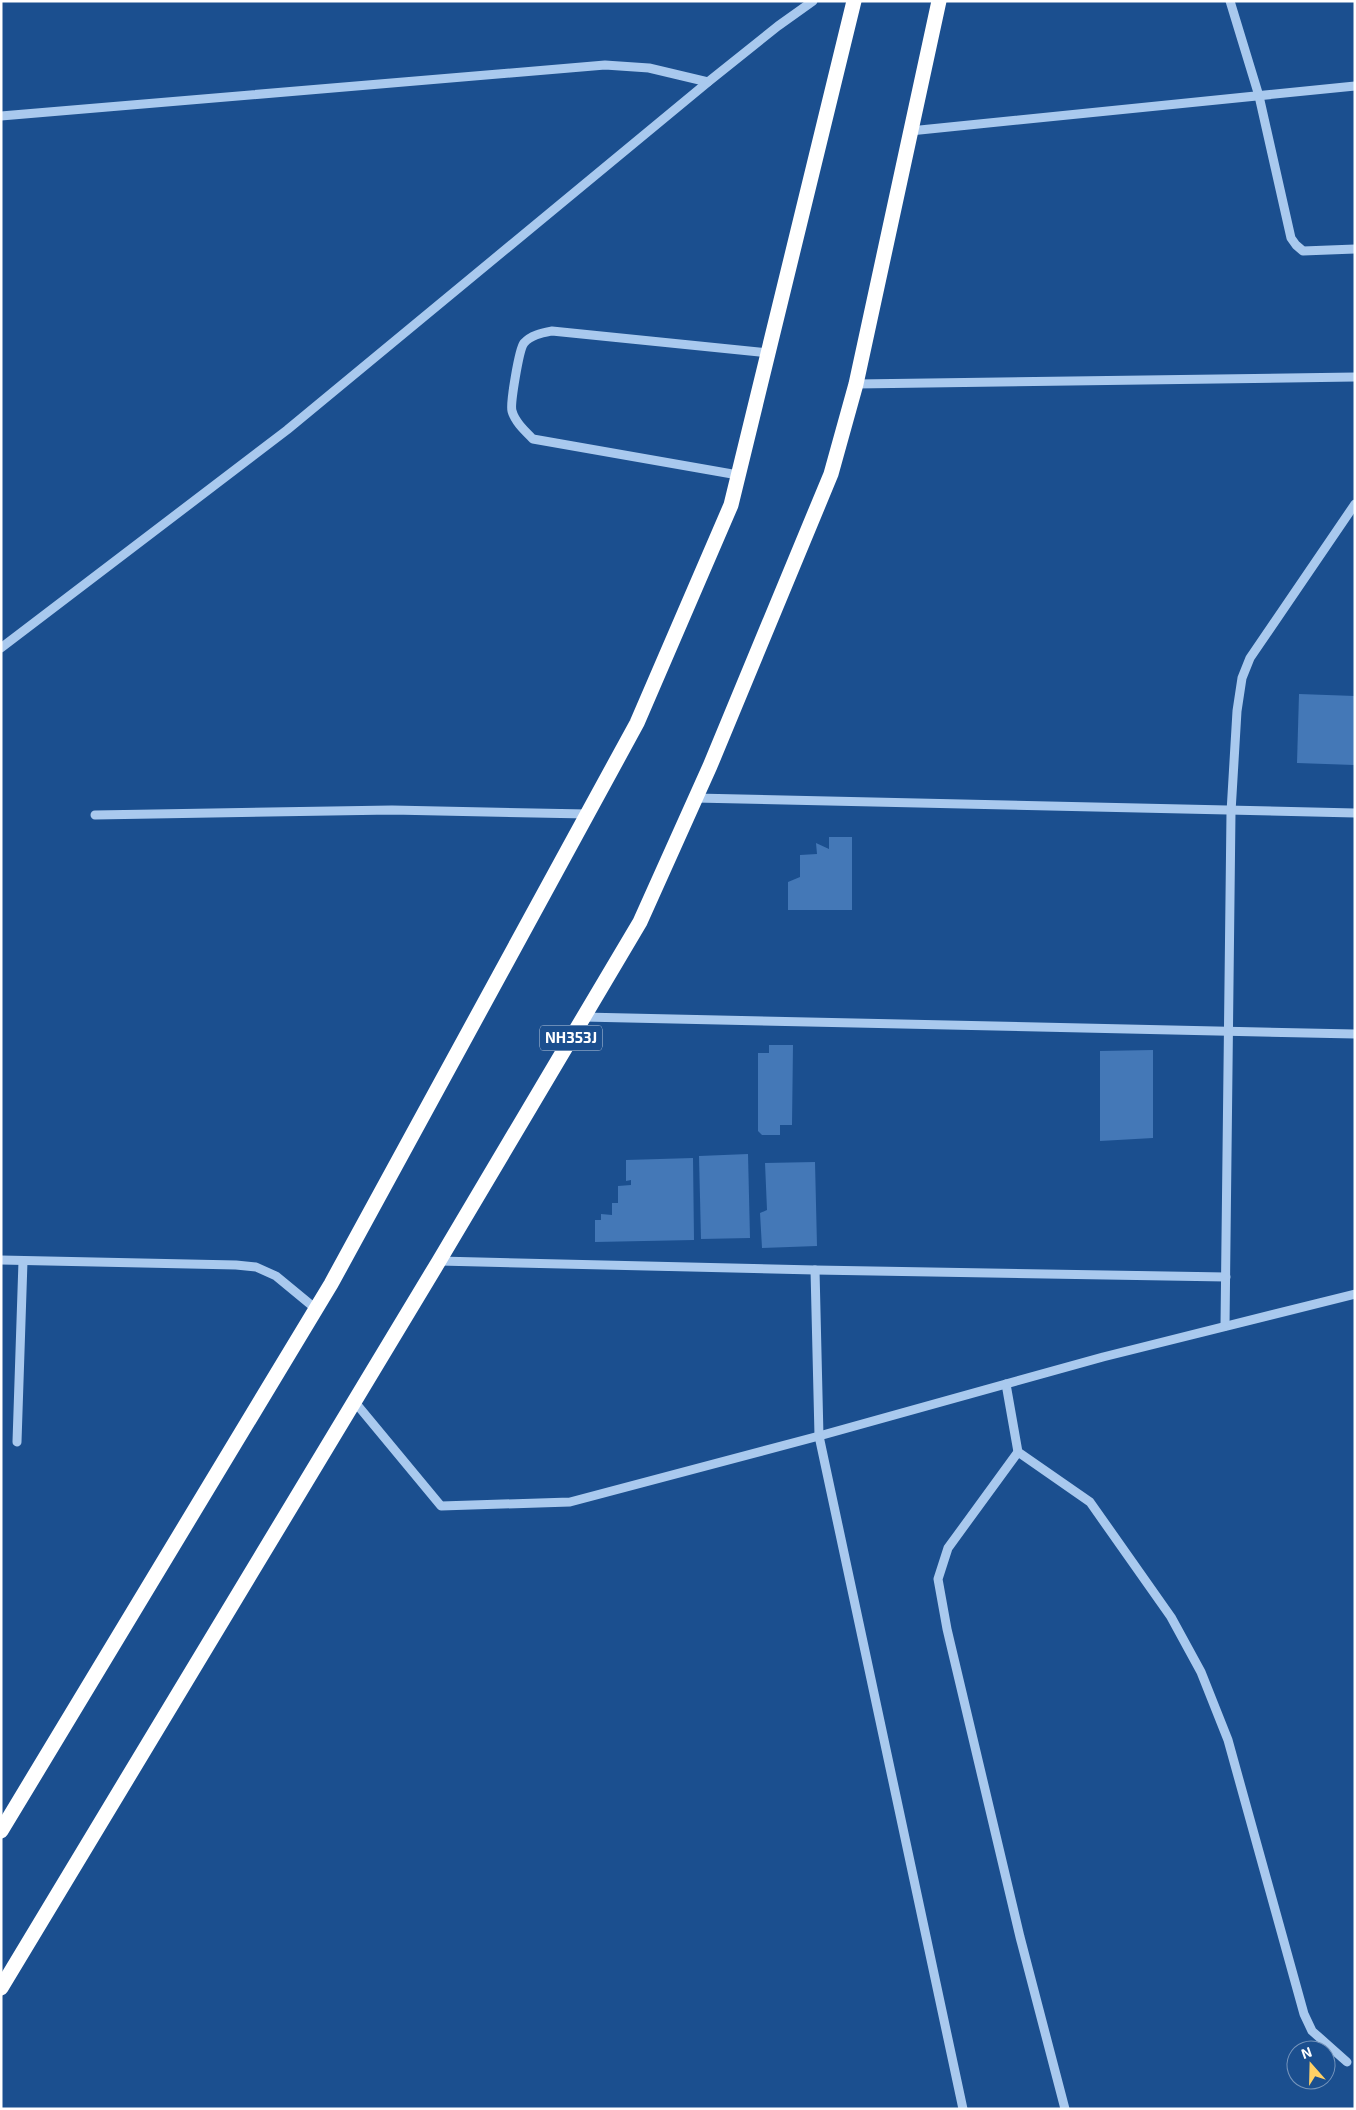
<svg xmlns="http://www.w3.org/2000/svg" width="1356" height="2110" font-family="'Exo 2',sans-serif">
<rect width="100%" height="100%" fill="#1b4f8f"/>
<g fill="#4478b7">
<polygon points="1299,694 1355,696 1354,765 1297,763"/>
<polygon points="829,837 852,837 852,910 788,910 788,882 800,877 800,855 817,854 816,843 829,849"/>
<polygon points="769,1045 793,1045 792,1125 780,1125 780,1135 762,1135 758,1131 758,1053 769,1053"/>
<polygon points="1153,1050 1153,1138 1100,1141 1100,1051"/>
<polygon points="748,1154 750,1238 701,1239 699,1156"/>
<polygon points="693,1158 694,1240 595,1242 595,1220 601,1220 601,1214 612,1215 612,1203 618,1203 618,1186 631,1185 631,1180 626,1181 626,1160"/>
<polygon points="815,1162 817,1246 762,1248 760,1213 767,1210 765,1163"/>
</g>
<g fill="none" stroke-linecap="round" stroke-linejoin="round">
<g stroke="#a9c9ee" stroke-width="9">
<polyline points="1230,1 1259,96 1291,238 1296,245 1303,251 1355,249"/>
<polyline points="1,116 605,65 649,68 708,82"/>
<polyline points="910,131 1355,86"/>
<polyline points="856,384 1355,377"/>
<path d="M 738,475 L 533,439 C 525,431 515,422 512,411 C 510,404 519,349 524,343 C 531,335 542,333 552,331 L 768,353"/>
<polyline points="1,648 287,430 708,82 778,26 813,1"/>
<polyline points="695,798 1355,813"/>
<polyline points="95,815 392,810 587,814"/>
<polyline points="583,1017 1355,1034"/>
<polyline points="1,1260 236,1265 256,1267 276,1276 316,1309"/>
<polyline points="439,1261 815,1270 1226,1277"/>
<polyline points="815,1270 819,1436 963,2109"/>
<polyline points="1225,1326 1231,812 1237,711 1242,678 1250,658 1355,504"/>
<polyline points="1006,1384 1018,1452 1090,1502 1171,1617 1201,1672 1228,1740 1304,2014 1312,2031 1347,2062"/>
<polyline points="354,1401 441,1506 570,1502 819,1436 1103,1357 1355,1294"/>
<polyline points="17,1442 23,1261"/>
<polyline points="1018,1452 948,1548 938,1579 947,1629 1020,1937 1065,2109"/>
</g>
<g stroke="#fff" stroke-width="15">
<polyline points="1,1831 331,1284 637,723 731,505 854,1"/>
<polyline points="1,1988 439,1261 640,922 710,766 831,474 856,384 939,1"/>
</g>
</g>
<g text-anchor="middle" stroke-width="4" stroke-linejoin="round" paint-order="stroke">
<rect fill="#1b4f8f" stroke="#bbcadd" stroke-width="1" x="540" y="1025.5" width="62" height="25" rx="4"/>
<g font-size="15" font-weight="bold" fill="#fff">
<text x="571" y="1043">NH353J</text>
</g>
</g>
<rect width="1356" height="2110" fill="none" stroke="#ffffff" stroke-width="5"/>
<g transform="translate(1311 2065) rotate(340)"><circle r="24" fill="#1b4f8f" stroke="#7695bc"/>
<path d="M0-4L9 19L0 12L-9 19Z" fill="#ffd166"/>
<text y="-8" font-size="14" font-weight="bold" text-anchor="middle" fill="#ffffff">N</text>
</g>
</svg>
